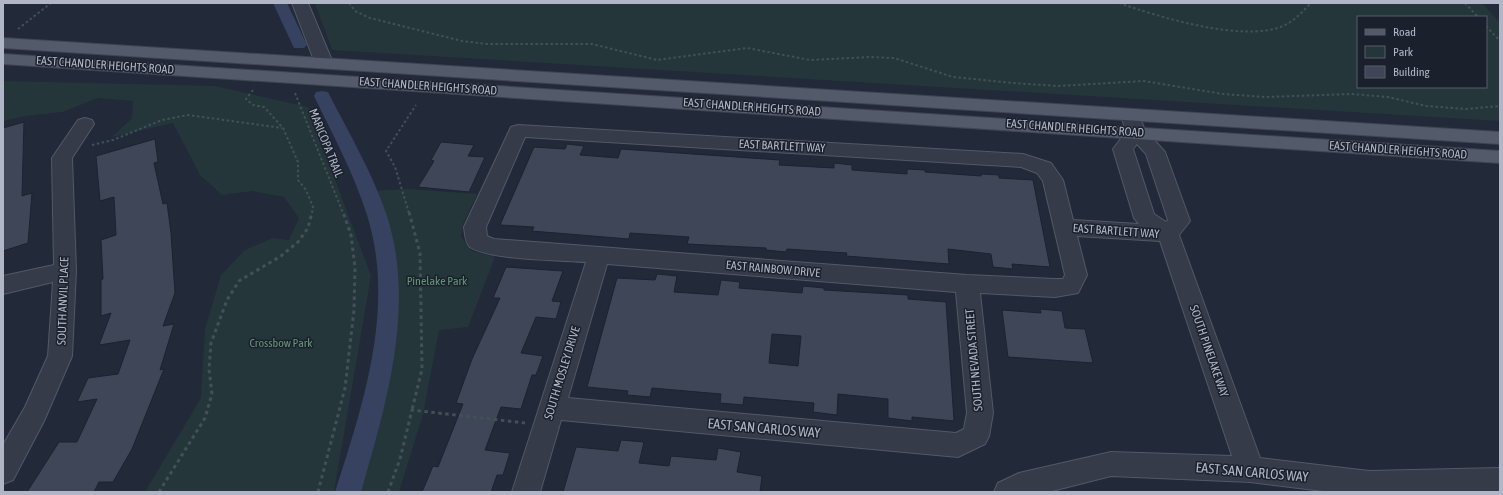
<svg xmlns="http://www.w3.org/2000/svg" width="1503" height="495" font-family="'Asap Condensed',sans-serif">
<rect width="100%" height="100%" fill="#222938"/>
<g fill="#25363a" fill-rule="evenodd">
<path d="M 315,3 L 1482,3 L 1500,23 L 1500,121 L 332,50 ZM 1358,17 L 1486,17 L 1486,87 L 1358,87 Z"/>
<polygon points="3,81 215,86 308,107 371,276 334,492 145,492 201,398 205,329 221,275 245,250 273,238 289,240 299,218 284,197 252,191 222,195 200,175 173,123 112,137 132,118 133,101 98,98 62,112 25,116 3,121"/>
<polygon points="407,189 477,194 463,224 461,237 472,251 495,257 468,327 439,330 423,414 399,492 355,492 362,470 388,356 391,320 392,282 384,221 372,191"/>
</g>
<g fill="none" stroke-linecap="round" stroke-linejoin="round">
<g fill="#36425f" fill-rule="evenodd">
<polygon points="273,3 287,3 307,45 304,48 294,48"/>
<path d="M 322,91 L 328,92 L 330,96 C 350,135 373,174 387,216 C 416,307 386,404 361,492 L 335,492 C 363,405 396,307 367,215 C 354,174 333,135 314,96 L 316,92 Z"/>
</g>
</g>
<g fill="#3e4658" stroke="#1d222f" fill-rule="evenodd">
<polygon points="24,122 22,196 32,193 28,243 3,251 3,128"/>
<polygon points="155,139 158,162 154,163 163,204 167,203 171,233 175,293 163,326 174,324 160,370 164,369 132,449 113,482 99,482 94,492 27,492 59,442 77,442 97,399 77,402 88,378 118,374 130,340 99,345 111,313 101,316 101,280 103,279 101,240 116,235 114,197 100,201 96,156"/>
<polygon points="441,142 474,145 468,156 485,157 469,192 418,187 434,161 431,160"/>
<polygon points="567,144 584,146 580,155 618,158 621,149 780,160 779,165 834,168 834,163 852,165 852,170 907,174 907,169 925,170 925,172 981,176 981,174 999,175 999,178 1033,180 1050,267 1012,264 1013,269 993,267 991,254 948,249 949,264 846,256 847,253 787,249 786,252 766,250 766,248 687,244 689,237 630,233 629,239 532,231 534,227 500,225 534,147 565,149"/>
<polygon points="506,267 563,271 552,301 561,302 556,319 536,317 521,353 543,356 536,375 532,375 521,409 501,407 485,450 510,453 503,475 497,475 491,492 422,492 433,466 438,467 463,404 456,403 472,359 500,298 493,298"/>
<path d="M 657,274 L 677,276 L 674,292 L 718,295 L 721,280 L 740,282 L 739,288 L 802,293 L 803,286 L 824,288 L 824,290 L 908,295 L 908,299 L 946,302 L 954,421 L 912,417 L 912,421 L 888,418 L 888,399 L 838,394 L 837,415 L 813,412 L 814,403 L 744,397 L 743,405 L 720,403 L 721,394 L 652,388 L 650,397 L 627,395 L 628,391 L 587,387 L 617,278 L 655,280 ZM 772,334 L 801,336 L 798,366 L 769,363 Z"/>
<polygon points="1040,309 1062,311 1065,328 1085,329 1093,363 1008,357 1002,310 1041,313"/>
<polygon points="621,440 644,442 639,463 669,466 671,456 716,460 718,448 741,452 737,472 762,476 760,492 563,492 576,447 618,451"/>
</g>
<g fill="none" stroke-linecap="round" stroke-linejoin="round">
<defs>
<g id="minor">
<polygon points="292,3 308,3 333,63 330,67 324,68 318,67 315,63"/>
<path d="M 1131,112 L 1138,114 L 1145,130 L 1165,152 L 1190,221 L 1179,235 L 1260,458 L 1369,471 L 1500,468 L 1500,492 L 1331,492 L 1250,482 L 1111,476 L 1048,492 L 994,492 L 998,483 L 1019,473 L 1111,452 L 1232,456 L 1160,241 L 1077,236 L 1087,275 L 1078,293 L 1055,297 L 980,293 L 993,413 L 989,436 L 985,444 L 958,457 L 561,420 L 540,492 L 512,492 L 586,262 C 560,260 489,260 470,247 C 465,243 465,233 464,227 L 511,127 L 518,125 L 1023,154 L 1051,163 L 1063,180 L 1073,220 L 1139,224 L 1134,218 L 1113,149 L 1126,132 L 1122,118 L 1124,114 ZM 525,137 L 1021,167 L 1037,173 L 1043,181 L 1065,275 L 1063,279 L 1055,279 L 967,275 L 494,239 L 487,236 L 486,227 ZM 1137,144 L 1146,154 L 1168,220 L 1166,222 L 1154,214 L 1133,149 ZM 607,264 L 956,292 L 967,413 L 964,429 L 956,433 L 568,398 Z"/>
<polygon points="85,118 92,120 94,124 72,158 76,271 72,356 44,421 13,480 3,484 3,445 25,407 48,356 53,282 3,294 3,276 54,265 52,158 78,120"/>
</g>
<g id="major">
<polygon points="3,38 1500,132 1500,144 3,48"/>
<polygon points="3,54 1500,151 1500,163 3,64"/>
</g>
</defs>
<use href="#minor" stroke="#535966" stroke-width="2"/>
<use href="#major" stroke="#3f4452" stroke-width="2"/>
<g stroke="#415157" stroke-width="2" stroke-dasharray="2.5 2.5" stroke-linecap="butt">
<polyline points="349,3 355,11 370,18 462,41 487,44 592,44 657,60 747,48 810,60 870,57 894,58 953,77 1012,83 1058,86 1144,81 1223,94 1265,97 1352,94 1388,97 1426,106 1466,109 1500,106"/>
<path d="M 1119,3 C 1159,17 1243,43 1283,26 C 1294,21 1301,13 1309,5 L 1308,3"/>
<polyline points="1465,3 1478,17"/>
<polyline points="1486,26 1500,41"/>
<polyline points="18,29 51,3"/>
<polyline points="253,90 246,99 253,105 264,107 283,128 298,162 298,180 306,190 313,207 312,213"/>
<polyline points="295,93 343,213"/>
<polyline points="92,145 113,140 162,120 188,115 282,128"/>
<polyline points="409,213 395,167 386,151 416,105"/>
</g>
<g stroke="#415157" stroke-width="3" stroke-dasharray="3.5 3.5" stroke-linecap="butt">
<polyline points="409,212 420,253 422,369 412,410"/>
<polyline points="159,492 205,418 212,394 209,369 211,343 227,300 239,281 281,256 298,242 308,228 312,212"/>
<polyline points="318,492 345,388 354,310 355,267 351,235 343,212"/>
<polyline points="388,492 400,459 412,410 525,423"/>
</g>
<use href="#minor" fill="#353b49" fill-rule="evenodd"/>
<use href="#major" fill="#535a69" fill-rule="evenodd"/>
</g>
<g text-anchor="middle" stroke-width="3" stroke-linejoin="round" paint-order="stroke">
<g font-size="12" fill="#b0b6c5" stroke="#1b202d">
<text transform="translate(105 65) rotate(4)" y="4">EAST CHANDLER HEIGHTS ROAD</text>
<text transform="translate(428 86) rotate(4)" y="4">EAST CHANDLER HEIGHTS ROAD</text>
<text transform="translate(752 107) rotate(4)" y="4">EAST CHANDLER HEIGHTS ROAD</text>
<text transform="translate(1075 128) rotate(4)" y="4">EAST CHANDLER HEIGHTS ROAD</text>
<text transform="translate(326 143) rotate(68)" y="4">MARICOPA TRAIL</text>
<text transform="translate(782 146) rotate(3)" y="4">EAST BARTLETT WAY</text>
<text transform="translate(1398 150) rotate(4)" y="4">EAST CHANDLER HEIGHTS ROAD</text>
<text transform="translate(1116 231) rotate(4)" y="4">EAST BARTLETT WAY</text>
<text transform="translate(773 269) rotate(5)" y="4">EAST RAINBOW DRIVE</text>
<text transform="translate(63 301) rotate(-88)" y="4">SOUTH ANVIL PLACE</text>
<text transform="translate(1209 351) rotate(71)" y="4">SOUTH PINELAKE WAY</text>
<text transform="translate(974 360) rotate(-95)" y="4">SOUTH NEVADA STREET</text>
<text transform="translate(562 373) rotate(-73)" y="4">SOUTH MOSLEY DRIVE</text>
</g>
<g font-size="12" fill="#689578" stroke="#1b202d">
<text x="437" y="285">Pinelake Park</text>
<text x="281" y="347">Crossbow Park</text>
</g>
<g font-size="14" fill="#b0b6c5" stroke="#1b202d">
<text transform="translate(764 428) rotate(5)" y="5">EAST SAN CARLOS WAY</text>
<text transform="translate(1252 472) rotate(5)" y="5">EAST SAN CARLOS WAY</text>
</g>
</g>
<rect width="1503" height="495" fill="none" stroke="#b0b6c5" stroke-width="8"/>
<rect x="1357" y="16" width="130" height="72" fill="#1b202d" stroke="#575c6a"/>
<rect x="1365" y="29" width="20" height="6" fill="#535a69" stroke="#575c6a"/>
<text x="1393" y="36" font-size="12" fill="#b0b6c5">Road</text>
<rect x="1365" y="46" width="20" height="12" fill="#25363a" stroke="#575c6a"/>
<text x="1393" y="56" font-size="12" fill="#b0b6c5">Park</text>
<rect x="1365" y="66" width="20" height="12" fill="#3e4658" stroke="#575c6a"/>
<text x="1393" y="76" font-size="12" fill="#b0b6c5">Building</text>
</svg>
